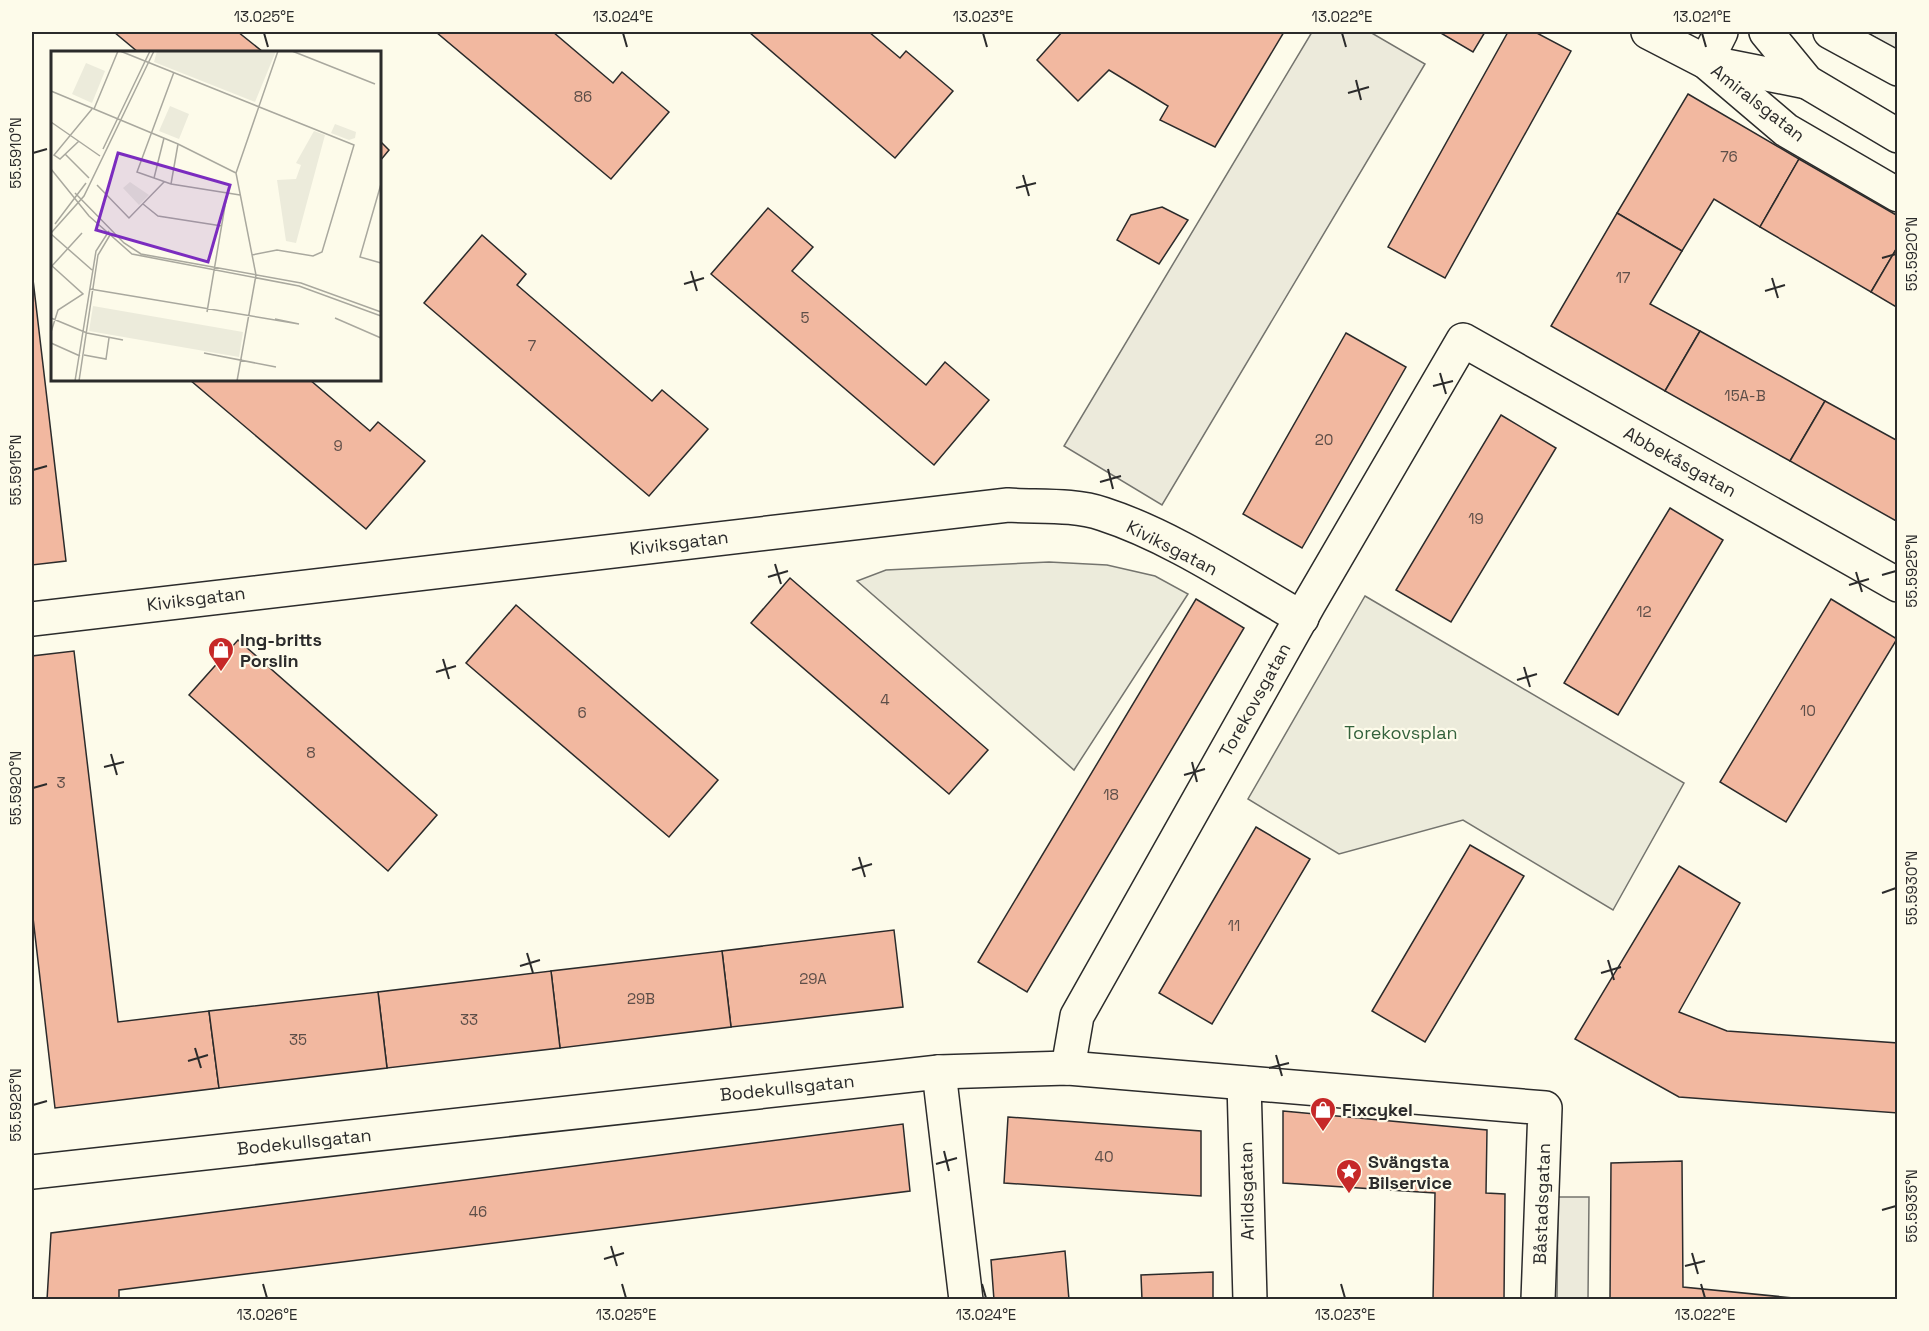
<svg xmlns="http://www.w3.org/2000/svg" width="1929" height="1331" font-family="'Space Grotesk',sans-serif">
<rect width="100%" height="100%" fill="#fdfbea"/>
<g fill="#ecebdb" stroke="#74746e" stroke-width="1.5">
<polygon points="1049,562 1107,565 1155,576 1188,594 1074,770 857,581 886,570"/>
<polygon points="1365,596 1684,783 1613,910 1463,820 1339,854 1248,799"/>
</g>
<g fill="#eceadb" stroke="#74746e" stroke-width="1.5">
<polygon points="1312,32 1370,32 1425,64 1162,505 1064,446"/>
<polygon points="1866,32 1897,32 1897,50"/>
<polygon points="1558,1197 1589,1197 1588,1299 1557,1300"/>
</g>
<g fill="#f2b8a0" stroke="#2b2b2b" stroke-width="1.5">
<polygon points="114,32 238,32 263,52 138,52"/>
<polygon points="436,32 553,32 613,83 622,72 669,112 611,179"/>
<polygon points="749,32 869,32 900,58 906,51 953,91 895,158"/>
<polygon points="1062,32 1284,32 1215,147 1160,120 1168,106 1109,70 1078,101 1037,60"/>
<polygon points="1439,32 1485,32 1473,52"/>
<polygon points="1508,32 1535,32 1571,51 1445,278 1388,247"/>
<polygon points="1688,94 1799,159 1760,227 1714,199 1682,251 1617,213"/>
<polygon points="380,141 389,150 380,161"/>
<polygon points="1799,159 1898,216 1898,246 1871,292 1760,227"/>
<polygon points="1162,207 1188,220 1159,264 1117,240 1131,215"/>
<polygon points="768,208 813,247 792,271 926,385 945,362 989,400 934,465 711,274"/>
<polygon points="1617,213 1682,251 1650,304 1700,331 1665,391 1551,326"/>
<polygon points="482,235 526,274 517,285 652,401 662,390 708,429 649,496 424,303"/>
<polygon points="1898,246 1898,308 1871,292"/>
<polygon points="32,271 66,561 32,565"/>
<polygon points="1700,331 1825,401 1790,461 1665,391"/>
<polygon points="1346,333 1406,367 1302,548 1243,514"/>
<polygon points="190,380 310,380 370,431 378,422 425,461 366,529"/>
<polygon points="1825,401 1898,441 1898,522 1790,461"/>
<polygon points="1501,415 1556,448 1451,622 1396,590"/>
<polygon points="1670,508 1723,540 1618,715 1564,683"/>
<polygon points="790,578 988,750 949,794 751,623"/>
<polygon points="1196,599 1244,628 1027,992 978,962"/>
<polygon points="1831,599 1897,639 1786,822 1720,782"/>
<polygon points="516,605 718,780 669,837 466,663"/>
<polygon points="238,640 437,815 388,871 189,695"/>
<polygon points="74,651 118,1022 209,1011 219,1088 55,1108 32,909 32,656"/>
<polygon points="1256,827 1310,859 1212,1024 1159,993"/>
<polygon points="1470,845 1524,876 1425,1042 1372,1011"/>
<polygon points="1679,866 1740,903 1679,1012 1727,1031 1898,1043 1898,1113 1679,1097 1575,1039"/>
<polygon points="894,930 903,1007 731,1027 722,951"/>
<polygon points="722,951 731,1027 560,1048 551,971"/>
<polygon points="551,971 560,1048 387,1068 378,992"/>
<polygon points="378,992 387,1068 219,1088 209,1011"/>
<polygon points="1283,1111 1487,1130 1486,1193 1505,1194 1504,1300 1433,1300 1435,1193 1283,1183"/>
<polygon points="1008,1117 1201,1131 1201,1196 1004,1183"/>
<polygon points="903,1124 910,1191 119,1290 119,1300 47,1300 51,1233"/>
<polygon points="1682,1161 1683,1287 1814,1300 1610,1300 1611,1163"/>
<polygon points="1065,1251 1069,1300 994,1300 991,1260"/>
<polygon points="1213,1272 1213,1300 1142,1300 1141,1275"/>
</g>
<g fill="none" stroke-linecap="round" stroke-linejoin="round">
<defs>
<g id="minor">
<polyline points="1721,32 1706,62 1807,82"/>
<polyline points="1766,32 1807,82 1898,136"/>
<path d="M 32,619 L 1008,505 C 1039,507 1074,504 1103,514 C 1171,536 1239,582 1302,618"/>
<polyline points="1068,1068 1077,1016 1309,604 1463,340 1898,585"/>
<polyline points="939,1072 966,1300"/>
<polyline points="1244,1083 1250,1300"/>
<polyline points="32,1172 939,1072 1068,1068 1545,1108 1538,1300"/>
</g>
<g id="major">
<polyline points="1648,32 1706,62 1786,130 1898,195"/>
<polyline points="1830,32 1898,69"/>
</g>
</defs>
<use href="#minor" stroke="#2b2b2b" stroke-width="36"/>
<use href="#major" stroke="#2b2b2b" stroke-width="36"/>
<use href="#minor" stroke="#fdfbea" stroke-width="33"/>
<use href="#major" stroke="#fdfbea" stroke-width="33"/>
</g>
<path fill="none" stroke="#2b2b2b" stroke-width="2" d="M 264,33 L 268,47M 623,33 L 627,47M 983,33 L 987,47M 1342,33 L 1346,47M 1702,33 L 1706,47M 1356,80 L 1361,100M 1348,93 L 1369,87M 33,153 L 47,149M 1023,175 L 1029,196M 1016,188 L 1036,183M 1882,258 L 1896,254M 691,271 L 697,291M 1772,278 L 1778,298M 684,284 L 704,278M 1765,291 L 1785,285M 1440,373 L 1446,394M 1433,386 L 1453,381M 1108,469 L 1113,489M 33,470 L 47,466M 1100,482 L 1121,476M 775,564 L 781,584M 1856,572 L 1862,592M 1882,575 L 1896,571M 768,577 L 788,571M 1849,585 L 1869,579M 443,659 L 449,679M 1524,667 L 1530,687M 436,672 L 456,666M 1517,680 L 1537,674M 111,754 L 117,775M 1192,762 L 1197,782M 104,767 L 124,762M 1184,775 L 1205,769M 33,788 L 47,784M 859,857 L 865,877M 852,870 L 872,864M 1882,893 L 1896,888M 527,953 L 533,973M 1608,960 L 1614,980M 520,966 L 540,960M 1601,973 L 1621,967M 195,1048 L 201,1068M 1276,1055 L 1282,1076M 188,1061 L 208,1055M 1269,1068 L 1289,1063M 33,1105 L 47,1101M 944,1151 L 949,1171M 936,1164 L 957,1158M 1882,1210 L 1896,1206M 611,1246 L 617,1266M 1692,1253 L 1698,1274M 604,1259 L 624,1253M 1685,1266 L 1705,1261M 263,1284 L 267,1298M 622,1284 L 626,1298M 982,1284 L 986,1298M 1341,1284 L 1345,1298M 1701,1284 L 1705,1298"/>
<defs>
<symbol id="shop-pin" viewBox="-11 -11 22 30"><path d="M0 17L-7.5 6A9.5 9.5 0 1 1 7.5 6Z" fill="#c62828" stroke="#fdfbea"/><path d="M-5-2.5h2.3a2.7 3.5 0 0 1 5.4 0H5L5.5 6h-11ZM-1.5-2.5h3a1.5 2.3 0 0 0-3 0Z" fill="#fff"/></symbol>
<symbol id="sight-pin" viewBox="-11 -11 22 30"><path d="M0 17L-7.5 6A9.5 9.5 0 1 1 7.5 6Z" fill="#c62828" stroke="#fdfbea"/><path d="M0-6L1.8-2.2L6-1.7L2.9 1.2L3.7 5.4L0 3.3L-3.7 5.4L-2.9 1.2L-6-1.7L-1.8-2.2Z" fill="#fff"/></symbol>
</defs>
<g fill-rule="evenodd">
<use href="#shop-pin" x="206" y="635" width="30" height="40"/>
<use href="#shop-pin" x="1308" y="1095" width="30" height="40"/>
<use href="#sight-pin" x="1334" y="1157" width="30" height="40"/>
</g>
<g text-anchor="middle" stroke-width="4.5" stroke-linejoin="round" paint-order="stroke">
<g font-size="15" fill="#5d4e48">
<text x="583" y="102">86</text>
<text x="1729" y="162">76</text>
<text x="1623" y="283">17</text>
<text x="805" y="323">5</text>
<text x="532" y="351">7</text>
<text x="1745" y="401">15A-B</text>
<text x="1324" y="445">20</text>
<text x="338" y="451">9</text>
<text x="1476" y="524">19</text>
<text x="1644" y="617">12</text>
<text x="885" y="705">4</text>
<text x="1808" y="716">10</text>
<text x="582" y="718">6</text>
<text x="311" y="758">8</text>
<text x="61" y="788">3</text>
<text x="1111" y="800">18</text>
<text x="1234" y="931">11</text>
<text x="813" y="984">29A</text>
<text x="641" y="1004">29B</text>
<text x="469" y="1025">33</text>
<text x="298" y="1045">35</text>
<text x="1104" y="1162">40</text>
<text x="478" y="1217">46</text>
</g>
<g font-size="18" fill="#2b2b2b" stroke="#fdfbea">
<text transform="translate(1758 103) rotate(38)" y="6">Amiralsgatan</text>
<text transform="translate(1680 462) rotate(29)" y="6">Abbekåsgatan</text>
<text transform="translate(679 543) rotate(-7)" y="6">Kiviksgatan</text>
<text transform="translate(1172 548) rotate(27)" y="6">Kiviksgatan</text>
<text transform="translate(196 599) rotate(-7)" y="6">Kiviksgatan</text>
<text transform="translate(1255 700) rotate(-61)" y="6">Torekovsgatan</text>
<text transform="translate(787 1088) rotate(-6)" y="6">Bodekullsgatan</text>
<text transform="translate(304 1142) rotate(-6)" y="6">Bodekullsgatan</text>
<text transform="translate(1247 1191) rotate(-91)" y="6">Arildsgatan</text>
<text transform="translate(1542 1204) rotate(-88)" y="6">Båstadsgatan</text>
</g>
<g font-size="18" font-weight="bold" fill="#2b2b2b" stroke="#fdfbea" text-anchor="start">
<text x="240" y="646">Ing-britts<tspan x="240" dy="21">Porslin</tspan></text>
<text x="1342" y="1116">Fixcykel</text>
<text x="1368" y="1168">Svängsta<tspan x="1368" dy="21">Bilservice</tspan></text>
</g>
<g font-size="18" fill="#34623c" stroke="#fdfbea">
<text x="1401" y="739">Torekovsplan</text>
</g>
</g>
<g transform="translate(51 51)">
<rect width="330" height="330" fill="#fdfbea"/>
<path d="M 106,0 L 225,0 L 204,51 L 103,11 ZM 35,12 L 54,20 L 41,52 L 21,43 ZM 119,55 L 138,63 L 128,88 L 108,80 ZM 284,73 L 305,81 L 304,87 L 298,89 L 280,82 ZM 263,80 L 274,84 L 245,192 L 235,190 L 226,129 L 245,128 L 250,114 L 245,112 ZM 79,131 L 98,144 L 88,154 L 72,137 ZM 42,255 L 192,281 L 188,306 L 38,280 Z" fill="#ecebdb"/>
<path fill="none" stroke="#a9a89e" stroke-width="1.5" d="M 69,0 L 303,94 L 271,201 L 262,205 L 226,199 L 201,204M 241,0 L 324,33M 123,21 L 86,121 L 120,133 L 189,144M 0,40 L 127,93 L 185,122M 43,58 L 67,0M 0,71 L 49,105M 28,90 L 9,108 L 3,104 L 41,58M 52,98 L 99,0M 14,103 L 38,127M 0,118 L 38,165 L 81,203 L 248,235 L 330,265M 103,127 L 113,87M 120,133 L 127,93M 330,133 L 309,206 L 330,212M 46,134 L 78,167 L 113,131M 24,142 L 73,192 L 90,203 L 250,232 L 330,261M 92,153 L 107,165 L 171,175M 4,173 L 35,132M 0,182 L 33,145 L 103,0M 0,183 L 41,219M 0,214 L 32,243 L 7,259 L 0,281M 0,216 L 31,182M 39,238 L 248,273 L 224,268M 156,261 L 176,143M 0,267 L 36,282 L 72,289M 284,267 L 330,287M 0,292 L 29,305M 153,302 L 225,316M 33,304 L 55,308 L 58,287M 24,330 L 45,200 L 58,180M 28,330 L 47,204 L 59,184M 186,330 L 205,224 L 185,122 L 227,0"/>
<path fill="#7b2cbf" fill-opacity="0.15" stroke="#7b2cbf" stroke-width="3" d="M 67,102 L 179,134 L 157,211 L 45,179 Z"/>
<rect width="330" height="330" fill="none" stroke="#2b2b2b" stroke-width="3"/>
</g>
<rect width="1929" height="1331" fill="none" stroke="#fdfbea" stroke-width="66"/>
<rect x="33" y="33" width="1863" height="1265" fill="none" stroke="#2b2b2b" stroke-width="2"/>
<g font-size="15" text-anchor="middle" fill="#2b2b2b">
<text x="264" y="22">13.025°E</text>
<text x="623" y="22">13.024°E</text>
<text x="983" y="22">13.023°E</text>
<text x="1342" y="22">13.022°E</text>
<text x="1702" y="22">13.021°E</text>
<text transform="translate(16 153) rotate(-90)" y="5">55.5910°N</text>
<text transform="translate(1912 254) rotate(-90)" y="5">55.5920°N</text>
<text transform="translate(16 470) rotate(-90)" y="5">55.5915°N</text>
<text transform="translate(1912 571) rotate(-90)" y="5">55.5925°N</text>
<text transform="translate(16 788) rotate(-90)" y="5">55.5920°N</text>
<text transform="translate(1912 888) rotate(-90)" y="5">55.5930°N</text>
<text transform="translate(16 1105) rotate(-90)" y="5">55.5925°N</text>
<text transform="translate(1912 1206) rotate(-90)" y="5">55.5935°N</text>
<text x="267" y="1320">13.026°E</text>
<text x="626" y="1320">13.025°E</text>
<text x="986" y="1320">13.024°E</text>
<text x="1345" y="1320">13.023°E</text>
<text x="1705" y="1320">13.022°E</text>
</g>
</svg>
